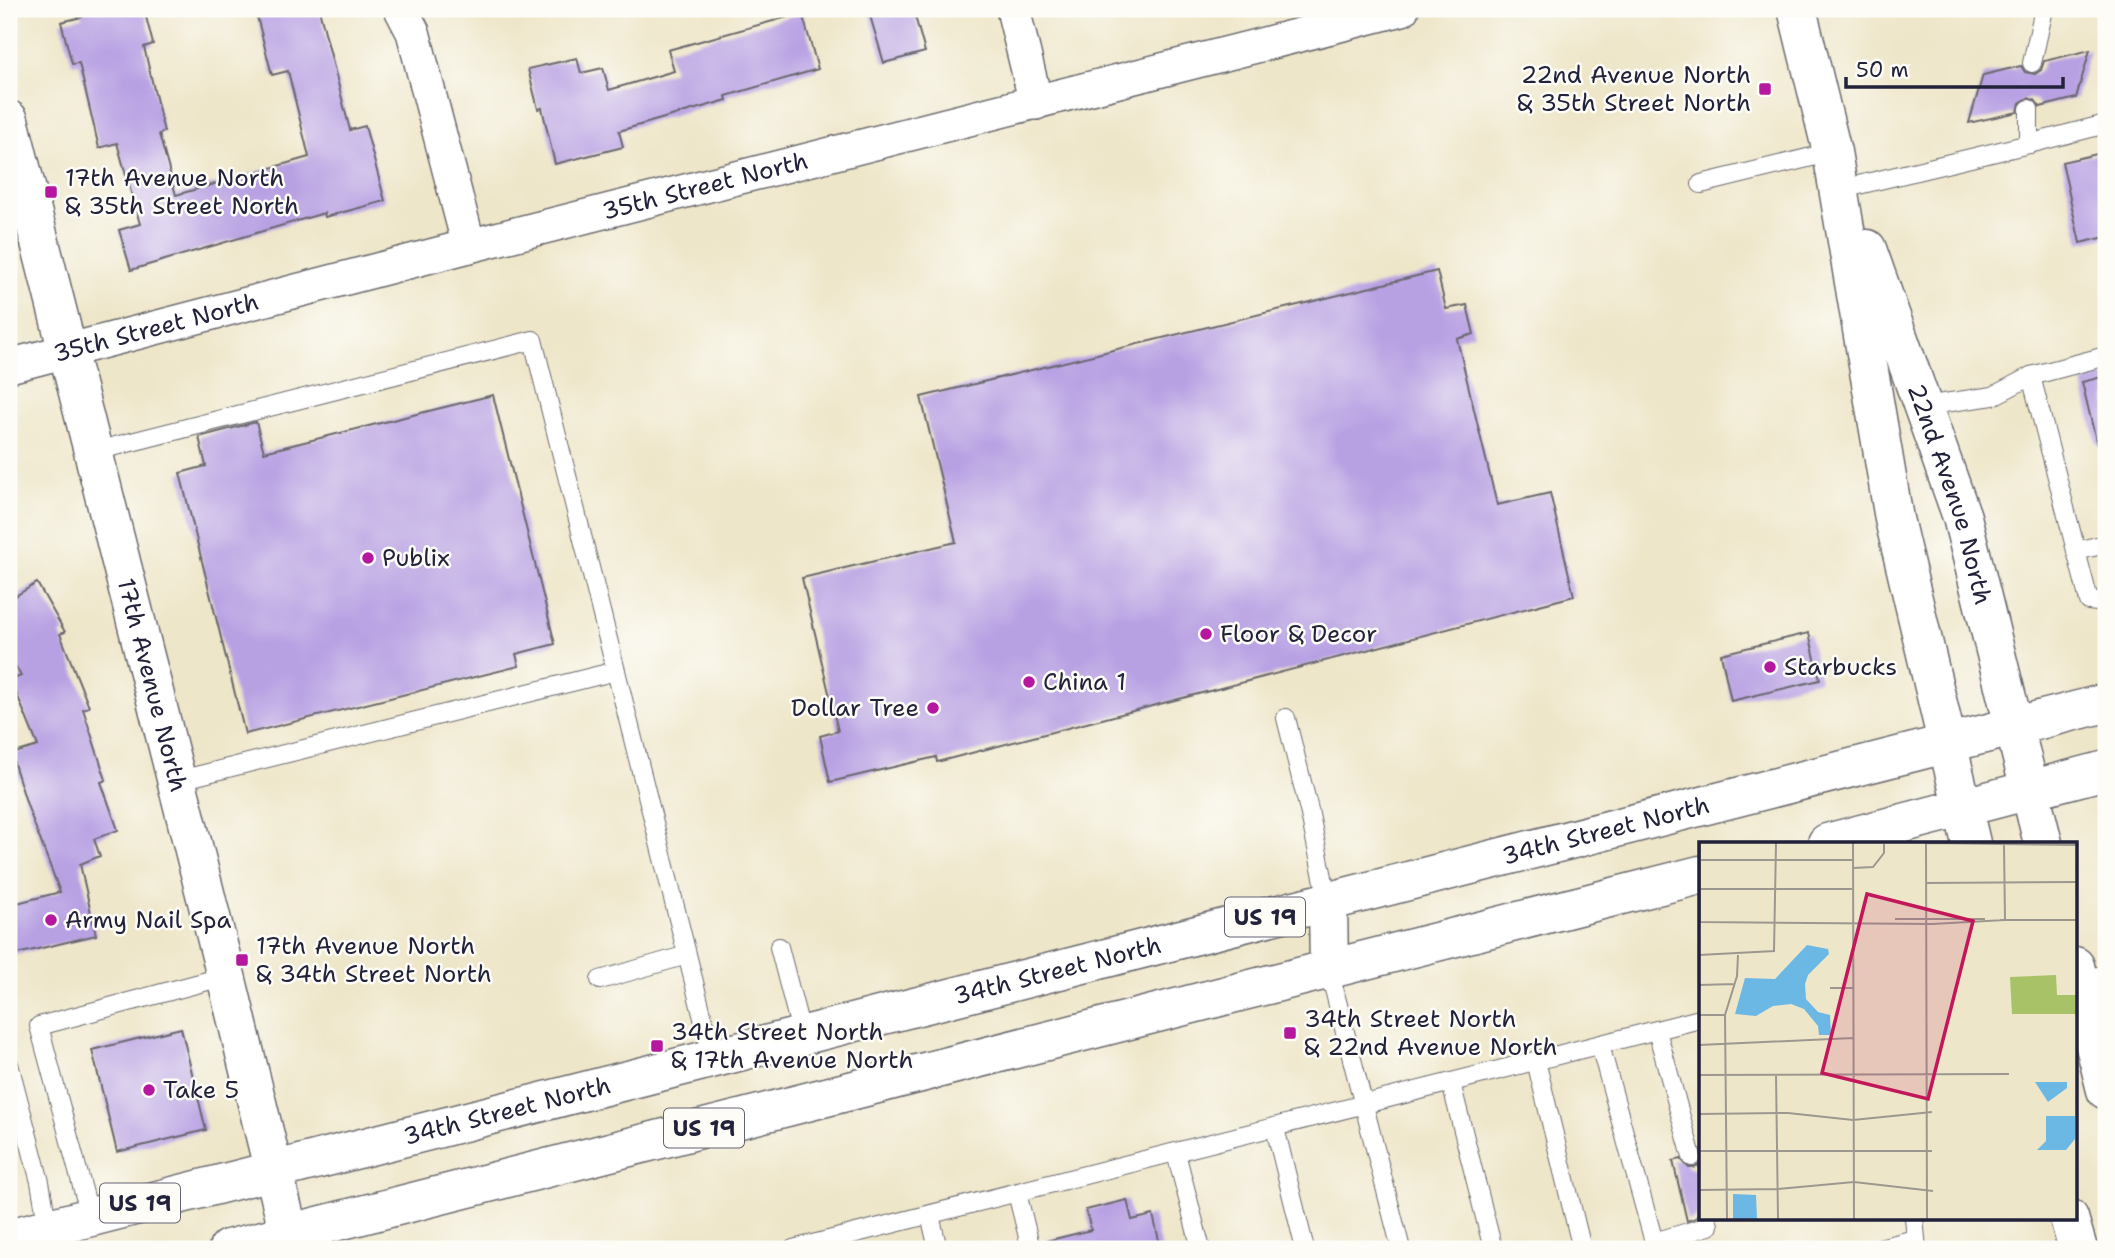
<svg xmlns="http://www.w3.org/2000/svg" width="2115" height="1258" font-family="'Shantell Sans',sans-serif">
<rect width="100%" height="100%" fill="#fdfcf7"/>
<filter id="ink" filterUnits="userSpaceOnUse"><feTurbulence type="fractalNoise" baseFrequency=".0143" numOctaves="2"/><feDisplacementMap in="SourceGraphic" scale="14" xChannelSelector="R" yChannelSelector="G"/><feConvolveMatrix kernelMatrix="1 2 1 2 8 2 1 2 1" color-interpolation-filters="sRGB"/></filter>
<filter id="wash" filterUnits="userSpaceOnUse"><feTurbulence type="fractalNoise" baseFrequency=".00686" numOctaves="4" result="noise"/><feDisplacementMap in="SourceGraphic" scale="28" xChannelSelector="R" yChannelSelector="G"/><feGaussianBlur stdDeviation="1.57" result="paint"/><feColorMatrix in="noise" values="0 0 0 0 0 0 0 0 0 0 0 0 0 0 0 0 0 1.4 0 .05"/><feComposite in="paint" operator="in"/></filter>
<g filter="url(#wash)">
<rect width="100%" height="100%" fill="#eee6c9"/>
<g id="blocks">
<g fill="#b8a1e3">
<polygon points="80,9 144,9 153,44 144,47 164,132 159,134 176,195 309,157 288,71 272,75 255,9 319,9 350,130 365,126 385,201 325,217 324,213 131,270 119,230 140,224 117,143 99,148 79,63 72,64 61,22 82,17"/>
<polygon points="868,9 913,9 925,52 884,63"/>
<polygon points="802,13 818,69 726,96 727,100 619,131 623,147 555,164 542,108 538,109 528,69 577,58 581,73 603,68 609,90 674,71 668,50"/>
<polygon points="2090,50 2076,98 2040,107 2035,100 2028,98 2020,103 2018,112 1969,123 1983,75 2021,66 2025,72 2035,74 2041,70 2044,61"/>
<polygon points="2106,152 2106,237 2080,243 2062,162"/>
<polygon points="1437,271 1446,309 1467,305 1474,334 1457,339 1497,505 1550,493 1574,596 937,762 936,757 830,782 820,736 838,731 802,578 956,542 921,397"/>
<polygon points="2106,376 2106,444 2097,445 2082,382"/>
<polygon points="493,395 555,644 516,654 519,666 245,734 180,473 206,466 199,437 256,422 264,452"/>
<polygon points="37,583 65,632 60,634 89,707 83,709 106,780 101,782 118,830 94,839 100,856 80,864 96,935 9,956 9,905 60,892 27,805 11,754 38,746 11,680 21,676 9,655 9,600"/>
<polygon points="1809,633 1820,680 1731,701 1721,654"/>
<polygon points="181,1028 206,1130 117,1152 92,1050"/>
<polygon points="1681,1159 1689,1168 1694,1168 1700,1165 1700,1209 1696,1218 1687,1221 1673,1161"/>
<polygon points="1127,1200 1132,1220 1153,1215 1161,1249 1047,1249 1046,1241 1091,1230 1086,1210"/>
</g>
</g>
</g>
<g filter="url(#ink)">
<use href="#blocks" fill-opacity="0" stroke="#69676d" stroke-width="2"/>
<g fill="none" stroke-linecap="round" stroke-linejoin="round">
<defs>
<g id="lane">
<polyline points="2032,63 2044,9"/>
<polyline points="2029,144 2106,124"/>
<polyline points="1701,184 1832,152"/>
<polyline points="1846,188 2029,144 2029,109"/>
<polyline points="2031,376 2089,601 2106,603"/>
<polyline points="1923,406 1993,396 2031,376 2106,356"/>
<polyline points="92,452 533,340 713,1058"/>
<polyline points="2076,551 2106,544"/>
<polyline points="1286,718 1309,810 1328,901"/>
<polyline points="176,781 616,671"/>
<polyline points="779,947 802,1035"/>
<polyline points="1329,970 1401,1249"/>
<polyline points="600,980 687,955"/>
<polyline points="2079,981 2106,974"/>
<polyline points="1657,1031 1692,1157"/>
<polyline points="1600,1045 1654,1242 1709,1226 1707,1218"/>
<polyline points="1536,1061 1582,1249"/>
<polyline points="9,1064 40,1182 48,1228"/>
<polyline points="1451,1083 1493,1249"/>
<polyline points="1275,1128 1305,1249"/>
<polyline points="1176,1153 1201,1249"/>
<polyline points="1017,1193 1031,1249"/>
<polyline points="930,1215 938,1249"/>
<polyline points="90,1216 39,1026 226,976"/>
<polyline points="1914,1218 1917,1249"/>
<polyline points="793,1249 1700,1019"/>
<polyline points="1876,1249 1915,1239"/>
</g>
<g id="street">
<polyline points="401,9 413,32 469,246"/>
<polyline points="1013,9 1036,103"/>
<path id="s1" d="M 9,366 L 469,246 L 1402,9"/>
</g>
<g id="secondary">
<polyline points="1797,9 1832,152 1894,519 1971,843"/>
<path id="s2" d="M 9,120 L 226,976 L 289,1234"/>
<path id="s3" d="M 1867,249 L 1962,517 L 2043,843"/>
<polyline points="2075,966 2106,1090"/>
<polyline points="2069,1218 2078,1249"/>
</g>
<g id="highway">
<polyline points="1827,843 2106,770"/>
<polyline points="1328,901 1329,970"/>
<path id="s4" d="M 9,1238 L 2106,703"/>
<polyline points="228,1249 1700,875"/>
</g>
</defs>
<use href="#lane" stroke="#69676d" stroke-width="20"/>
<use href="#street" stroke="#69676d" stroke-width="36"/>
<use href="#secondary" stroke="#69676d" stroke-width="41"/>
<use href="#highway" stroke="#69676d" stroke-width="41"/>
<use href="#lane" stroke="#fff" stroke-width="18"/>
<use href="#street" stroke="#fff" stroke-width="33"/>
<use href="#secondary" stroke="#fff" stroke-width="38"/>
<use href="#highway" stroke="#fff" stroke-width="38"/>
</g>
</g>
<g fill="#b5179e" stroke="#fdfcf7" stroke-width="2.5">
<rect x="1758" y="82" width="14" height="14" rx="3.5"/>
<rect x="44" y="185" width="14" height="14" rx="3.5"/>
<circle cx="368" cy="558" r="7"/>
<circle cx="1206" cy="634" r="7"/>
<circle cx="1770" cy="667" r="7"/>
<circle cx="1029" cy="682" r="7"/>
<circle cx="933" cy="708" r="7"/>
<circle cx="51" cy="920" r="7"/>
<rect x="235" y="953" width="14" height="14" rx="3.5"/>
<rect x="1283" y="1026" width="14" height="14" rx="3.5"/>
<rect x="650" y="1039" width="14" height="14" rx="3.5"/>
<circle cx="149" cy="1090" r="7"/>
</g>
<g text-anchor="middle" stroke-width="5" stroke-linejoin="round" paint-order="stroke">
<g fill="#fdfcf7" stroke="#646373" stroke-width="2">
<rect x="1225" y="897.5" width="80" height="39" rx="5"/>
<rect x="664" y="1108.5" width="80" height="39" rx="5"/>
<rect x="100" y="1183.5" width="80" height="39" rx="5"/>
</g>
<g font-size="23" font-weight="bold" fill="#22223b">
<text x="1265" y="925">US 19</text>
<text x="704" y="1136">US 19</text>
<text x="140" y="1211">US 19</text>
</g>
<g font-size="24" fill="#22223b" stroke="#fdfcf7" text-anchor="start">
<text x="1751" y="83" text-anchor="end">22nd Avenue North<tspan x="1751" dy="28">&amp; 35th Street North</tspan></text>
<text x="65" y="186">17th Avenue North<tspan x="65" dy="28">&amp; 35th Street North</tspan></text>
<text x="382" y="566">Publix</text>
<text x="1220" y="642">Floor &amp; Decor</text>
<text x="1784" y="675">Starbucks</text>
<text x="1043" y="690">China 1</text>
<text x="919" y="716" text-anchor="end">Dollar Tree</text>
<text x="65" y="928">Army Nail Spa</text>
<text x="256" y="954">17th Avenue North<tspan x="256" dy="28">&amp; 34th Street North</tspan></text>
<text x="1304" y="1027">34th Street North<tspan x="1304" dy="28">&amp; 22nd Avenue North</tspan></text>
<text x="671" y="1040">34th Street North<tspan x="671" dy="28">&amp; 17th Avenue North</tspan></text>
<text x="163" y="1098">Take 5</text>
</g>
<g font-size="24" fill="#22223b" stroke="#fdfcf7">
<text dy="8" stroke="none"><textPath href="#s1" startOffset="719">35th Street North</textPath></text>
<text dy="8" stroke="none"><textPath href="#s1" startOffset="152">35th Street North</textPath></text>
<text dy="8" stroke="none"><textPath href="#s3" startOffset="259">22nd Avenue North</textPath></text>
<text dy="8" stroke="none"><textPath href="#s2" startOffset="583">17th Avenue North</textPath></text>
<text dy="8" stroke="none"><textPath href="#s4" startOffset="1648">34th Street North</textPath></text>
<text dy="8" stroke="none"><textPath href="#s4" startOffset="1082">34th Street North</textPath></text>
<text dy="8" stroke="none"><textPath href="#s4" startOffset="514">34th Street North</textPath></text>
</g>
</g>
<g transform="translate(1699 842)">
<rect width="378" height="378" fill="#eee6c9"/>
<path d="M 357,133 L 358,153 L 378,153 L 377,172 L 313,172 L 311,135 Z" fill="#a8c268"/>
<path d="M 108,103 L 129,107 L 130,112 L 109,133 L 106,142 L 107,157 L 119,170 L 131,173 L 132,193 L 120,193 L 119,184 L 105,167 L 92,162 L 74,164 L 57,174 L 36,172 L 46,136 L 76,137 ZM 336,240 L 368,240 L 368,246 L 349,260 ZM 347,274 L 376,274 L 376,297 L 367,308 L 338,308 L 347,299 ZM 34,352 L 57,353 L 58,377 L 34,377 Z" fill="#6cb8e5"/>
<path fill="none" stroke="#9c9890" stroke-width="2" d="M 154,1 L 155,377M 227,1 L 228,377M 228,1 L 378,3M 305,3 L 306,78M 0,18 L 154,18M 154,26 L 174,25 L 185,11 L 185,2M 227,41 L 378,40M 0,47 L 153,47M 196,77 L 286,77M 301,78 L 378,78M 0,80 L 233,82 L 306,78M 1,80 L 1,1M 0,113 L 75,109 L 77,1M 0,143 L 36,142M 131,146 L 154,146M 0,173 L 26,173M 0,203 L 154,196M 0,233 L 310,232M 77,233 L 79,377M 0,272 L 89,271 L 154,278 L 233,270M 0,309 L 233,309M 0,348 L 78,347 L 155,340 L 234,349M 28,377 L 26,173 L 38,134 L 39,113"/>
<path fill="#c2185b" fill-opacity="0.15" stroke="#c2185b" stroke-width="3.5" d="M 168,52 L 274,79 L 229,257 L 123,231 Z"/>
<rect width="378" height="378" fill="none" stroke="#22223b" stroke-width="3.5"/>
</g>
<rect width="2115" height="1258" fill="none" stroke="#fdfcf7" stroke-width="35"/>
<path d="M1846 77v10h217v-10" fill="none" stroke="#22223b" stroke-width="3.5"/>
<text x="1856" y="77" font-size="21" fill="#22223b" stroke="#fdfcf7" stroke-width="5" paint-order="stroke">50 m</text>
</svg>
